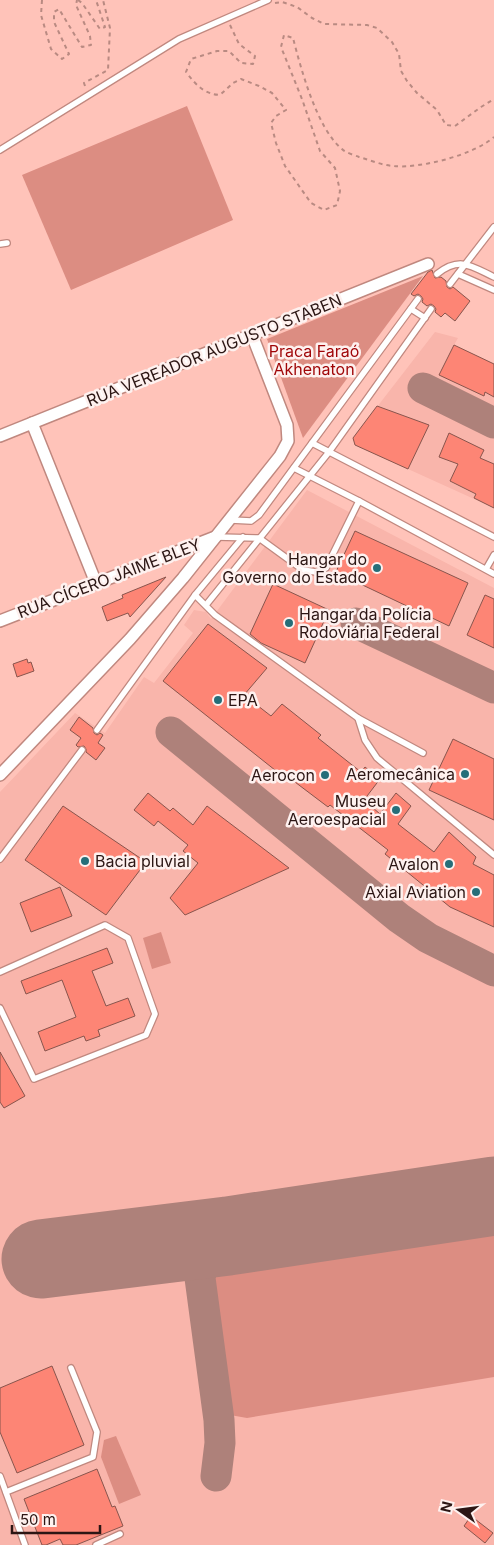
<svg xmlns="http://www.w3.org/2000/svg" width="494" height="1545" font-family="Inter,sans-serif">
<rect width="100%" height="100%" fill="#ffc3b9"/>
<g fill="#f9b5ab">
<polygon points="435,332 458,338 454,345 494,364 494,508 355,445 353,438"/>
<polygon points="307,490 494,588 494,1545 0,1545 0,792 75,713 105,733 144,677 154,683 193,633 184,625 194,610 206,612 211,619"/>
</g>
<g fill="#dc8d82">
<polygon points="187,106 233,220 71,290 22,175"/>
<polygon points="423,276 303,438 267,339"/>
<polygon points="161,932 171,963 152,969 143,938"/>
<polygon points="494,1222 494,1377 247,1418 230,1415 205,1275 211,1261"/>
<polygon points="116,1436 141,1495 119,1504 101,1457 104,1440"/>
</g>
<g fill="none" stroke-linecap="round" stroke-linejoin="round">
<g stroke="#ae817a" stroke-width="31">
<polyline points="423,388 494,423"/>
<polyline points="356,623 494,688"/>
<polyline points="171,732 399,918 428,938 494,971"/>
<path d="M 216,1476 L 220,1443 L 219,1420 L 200,1278 C 204,1256 209,1248 228,1236"/>
</g>
<polyline stroke="#ae817a" stroke-width="79" points="41,1259 228,1236 494,1196"/>
</g>
<g fill="#fd8575" stroke="#88554d">
<polygon points="432,270 435,278 441,277 446,281 447,287 450,289 453,287 470,301 455,321 445,313 441,317 435,312 436,309 434,306 431,304 427,306 422,302 423,299 421,296 418,294 414,296 411,294 428,272"/>
<polygon points="454,345 494,364 494,397 485,392 484,396 439,375"/>
<polygon points="377,406 429,425 408,469 355,445 353,438"/>
<polygon points="449,433 484,450 480,458 494,464 494,508 474,498 476,494 450,481 458,464 439,457"/>
<polygon points="355,531 468,583 449,626 352,580 350,583 334,576"/>
<polygon points="166,577 130,617 128,613 107,621 102,607 123,598 122,595"/>
<polygon points="273,584 329,610 305,663 261,643 250,634"/>
<polygon points="485,595 494,599 494,648 467,635"/>
<polygon points="208,624 267,668 244,695 271,716 282,704 321,735 318,738 361,772 365,767 380,779 364,800 380,814 396,793 411,806 398,824 434,852 449,832 476,857 473,864 494,875 494,927 450,907 385,854 388,850 330,805 328,807 287,776 285,778 163,681"/>
<polygon points="27,659 28,663 31,662 34,671 17,677 13,664"/>
<polygon points="79,717 93,728 94,733 97,735 100,733 103,735 98,743 105,748 96,760 86,752 86,749 84,746 78,747 76,745 81,738 70,730"/>
<polygon points="453,739 494,759 494,820 429,790"/>
<polygon points="148,793 170,811 173,808 193,825 207,806 289,868 185,915 170,898 198,863 183,851 188,845 158,821 154,826 134,810"/>
<polygon points="63,806 146,862 106,915 25,860"/>
<polygon points="60,887 72,916 31,932 20,903"/>
<polygon points="107,948 113,963 92,971 106,1006 128,998 135,1016 98,1030 100,1036 86,1041 84,1036 45,1051 38,1032 76,1017 62,980 26,994 21,981"/>
<polygon points="0,1052 25,1096 4,1108 0,1102"/>
<polygon points="52,1366 84,1445 17,1473 0,1432 0,1388"/>
<polygon points="97,1469 112,1507 115,1506 123,1526 76,1545 63,1545 60,1539 46,1545 42,1545 24,1499"/>
<polygon points="471,1516 493,1533 485,1543 464,1526"/>
</g>
<g fill="none" stroke-linecap="round" stroke-linejoin="round">
<defs>
<g id="lane">
<polyline points="0,150 179,39 268,0"/>
<polyline points="0,244 7,243"/>
<path d="M 437,274 C 460,256 471,266 494,277"/>
<polyline points="458,274 494,290"/>
<polyline points="450,284 494,227"/>
<polyline points="411,309 425,318"/>
<polyline points="312,443 494,537"/>
<polyline points="294,468 359,501 494,574"/>
<polyline points="231,520 251,521 259,515 418,299"/>
<polyline points="217,537 259,538 303,570 316,572 326,568 359,501"/>
<polyline points="486,569 494,555"/>
<polyline points="195,595 215,615 358,718 365,740 377,758 494,855"/>
<polyline points="206,605 329,452 431,309"/>
<polyline points="358,718 423,753"/>
<polyline points="97,730 195,595 243,537"/>
<polyline points="0,859 82,750"/>
<polyline points="0,972 105,925 128,938 155,1014 146,1035 34,1079 0,1008"/>
<polyline points="0,1476 25,1545"/>
<polyline points="6,1492 93,1457 97,1432 71,1368"/>
<polyline points="96,1545 120,1534"/>
</g>
<g id="street">
<polyline points="32,423 96,583"/>
<polyline points="0,436 428,264"/>
<polyline points="0,621 215,537"/>
<polyline points="0,775 130,639 183,578 280,456 288,441 287,425 252,335"/>
</g>
</defs>
<use href="#lane" stroke="#c0887f" stroke-width="8"/>
<use href="#street" stroke="#c0887f" stroke-width="14"/>
<g stroke="#b98a82" stroke-width="2" stroke-dasharray="4 4" stroke-linecap="butt">
<polyline points="42,0 41,15 51,49 62,59 69,54 54,22 54,12 59,9 82,47 91,45 90,36 76,5 77,0"/>
<polyline points="78,0 82,3 100,29 105,27 96,0"/>
<polyline points="275,3 282,2 297,7 312,18 324,24 367,25 377,28 392,42 399,54 401,71 407,81 417,93 437,110 446,125 455,126 481,107 494,99"/>
<path d="M 230,25 L 239,44 L 255,56 L 253,64 L 241,63 L 229,51 L 217,51 L 191,59 L 186,72 C 196,85 204,94 220,95 L 233,83 L 241,79 L 259,86 L 272,93 L 286,110 L 276,116 L 271,123 L 276,143 L 285,166 L 311,203 L 324,210 L 337,205 L 340,191 L 335,168 L 320,151 L 302,99 L 281,47 L 284,35 L 293,38 C 301,69 317,129 342,149 C 346,153 354,155 359,157 C 370,160 381,165 393,166 C 419,169 474,155 494,137"/>
<polyline points="85,86 84,83 108,70 110,28 103,0"/>
</g>
<use href="#lane" stroke="#fff" stroke-width="5.5"/>
<use href="#street" stroke="#fff" stroke-width="11"/>
</g>
<g fill="#266e79" stroke="#fef1ef" stroke-width="2">
<circle cx="377" cy="568" r="5"/>
<circle cx="289" cy="623" r="5"/>
<circle cx="218" cy="700" r="5"/>
<circle cx="465" cy="774" r="5"/>
<circle cx="325" cy="775" r="5"/>
<circle cx="396" cy="810" r="5"/>
<circle cx="85" cy="861" r="5"/>
<circle cx="449" cy="864" r="5"/>
<circle cx="476" cy="892" r="5"/>
</g>
<g text-anchor="middle" stroke-width="5" stroke-linejoin="round" paint-order="stroke">
<g font-size="16" fill="#2c1614" stroke="#fef1ef">
<text transform="translate(214 350) rotate(-22)" y="6">RUA VEREADOR AUGUSTO STABEN</text>
<text transform="translate(109 578) rotate(-21)" y="6">RUA CÍCERO JAIME BLEY</text>
</g>
<g font-size="16" fill="#9f0507" stroke="#fef1ef">
<text x="314" y="357">Praca Faraó<tspan x="314" dy="18">Akhenaton</tspan></text>
</g>
<g font-size="16" fill="#2c1614" stroke="#fef1ef" text-anchor="end">
<text x="367" y="565">Hangar do<tspan x="367" dy="18">Governo do Estado</tspan></text>
<text x="299" y="620" text-anchor="start">Hangar da Polícia<tspan x="299" dy="18">Rodoviária Federal</tspan></text>
<text x="228" y="706" text-anchor="start">EPA</text>
<text x="455" y="780">Aeromecânica</text>
<text x="315" y="781">Aerocon</text>
<text x="386" y="807">Museu<tspan x="386" dy="18">Aeroespacial</tspan></text>
<text x="95" y="867" text-anchor="start">Bacia pluvial</text>
<text x="439" y="870">Avalon</text>
<text x="466" y="898">Axial Aviation</text>
</g>
</g>
<g transform="translate(459 1510) rotate(284)" stroke="#fef1ef" stroke-width="4" paint-order="stroke">
<path d="M0-4L9 19L0 12L-9 19Z" fill="#2c1614"/>
<text y="-8" font-size="14" font-weight="bold" text-anchor="middle" fill="#2c1614">N</text>
</g>
<path d="M12 1525v8h88v-8" fill="none" stroke="#2c1614" stroke-width="2.5"/>
<text x="20" y="1525" font-size="15" fill="#2c1614" stroke="#fef1ef" stroke-width="4" paint-order="stroke">50 m</text>
</svg>
